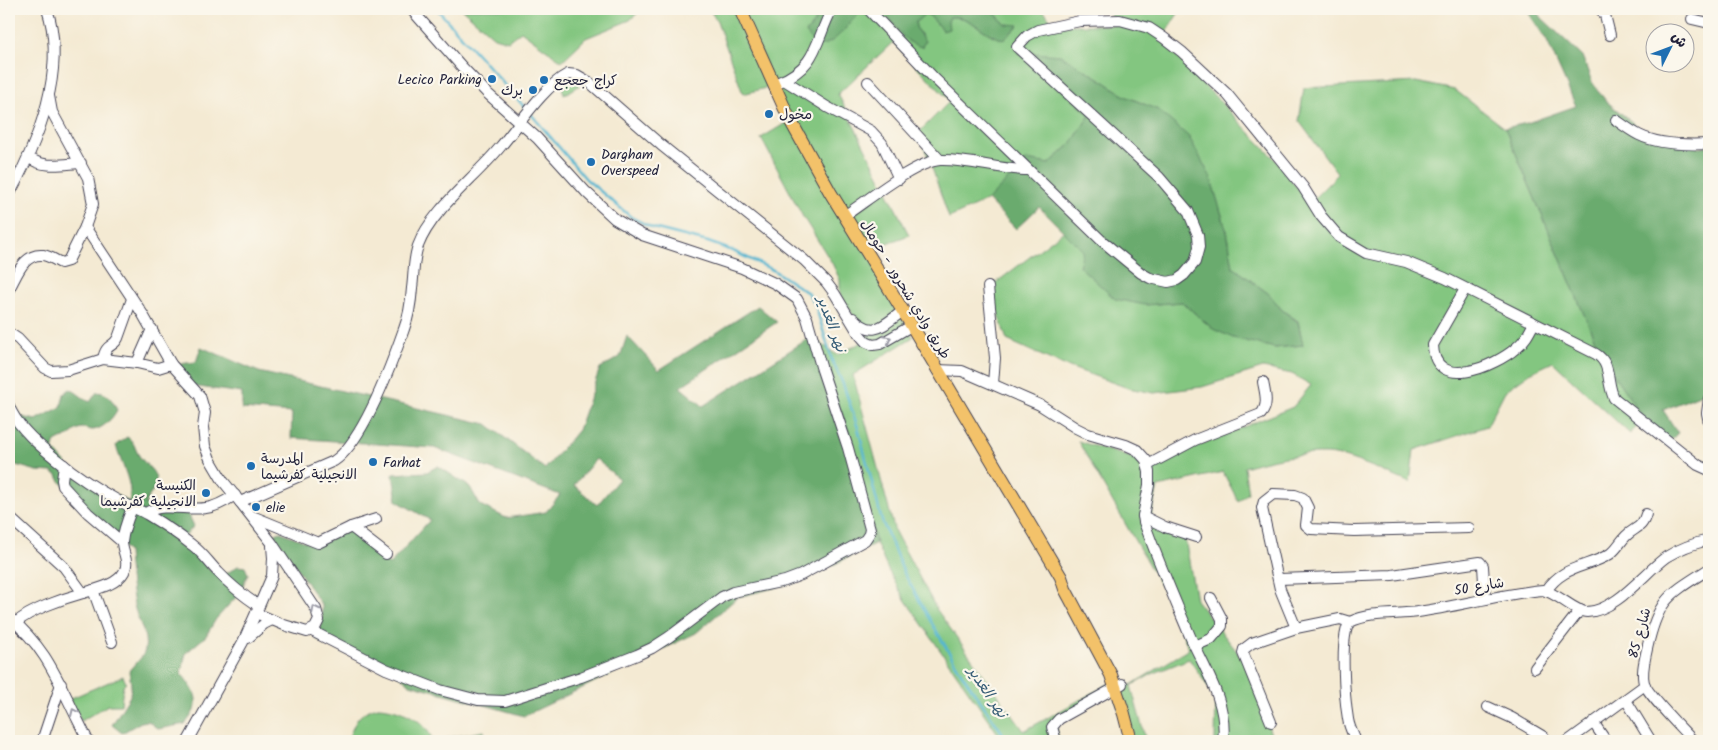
<svg xmlns="http://www.w3.org/2000/svg" width="1718" height="750" font-family="Kalam,'Playpen Sans Arabic',sans-serif">
<rect width="100%" height="100%" fill="#fbf7ec"/>
<filter id="ink" filterUnits="userSpaceOnUse"><feTurbulence type="fractalNoise" baseFrequency=".02" numOctaves="2"/><feDisplacementMap in="SourceGraphic" scale="10" xChannelSelector="R" yChannelSelector="G"/><feConvolveMatrix kernelMatrix="1 2 1 2 8 2 1 2 1" color-interpolation-filters="sRGB"/></filter>
<filter id="wash" filterUnits="userSpaceOnUse"><feTurbulence type="fractalNoise" baseFrequency=".0096" numOctaves="4" result="noise"/><feDisplacementMap in="SourceGraphic" scale="20" xChannelSelector="R" yChannelSelector="G"/><feGaussianBlur stdDeviation="1.12" result="paint"/><feColorMatrix in="noise" values="0 0 0 0 0 0 0 0 0 0 0 0 0 0 0 0 0 1.4 0 .05"/><feComposite in="paint" operator="in"/></filter>
<g filter="url(#wash)">
<rect width="100%" height="100%" fill="#f4ead3"/>
<g fill="#83c680" stroke="#52745e" fill-rule="evenodd">
<polygon points="462,9 642,9 630,20 586,38 562,61 521,31 508,41 494,37"/>
<path d="M 709,9 L 822,9 L 817,19 L 806,33 L 814,43 L 845,29 L 862,9 L 884,9 L 896,28 L 909,42 L 922,35 L 917,30 L 915,23 L 925,13 L 930,16 L 943,31 L 950,17 C 972,15 985,37 1004,39 L 1014,30 L 1012,25 L 1005,24 L 991,9 L 1042,9 L 1055,25 L 1113,25 L 1109,9 L 1181,9 L 1161,40 L 1275,159 L 1309,203 L 1338,174 L 1299,121 L 1304,88 L 1416,82 L 1455,90 L 1505,128 L 1603,359 L 1644,419 L 1630,434 L 1553,362 L 1530,373 L 1505,391 L 1487,426 L 1414,450 L 1410,483 C 1389,474 1349,455 1327,454 C 1300,453 1270,459 1244,467 L 1248,493 L 1238,501 L 1223,472 L 1158,487 L 1149,526 L 1184,533 L 1196,600 L 1243,659 L 1263,709 L 1273,741 L 1215,741 L 1216,698 L 1189,659 L 1152,674 L 1131,686 L 1146,741 L 1126,741 L 1115,692 L 1056,722 L 1059,741 L 1003,741 L 904,598 L 888,570 L 876,543 L 850,434 L 811,337 L 837,355 L 868,339 L 840,294 L 840,280 L 832,263 L 803,217 L 761,138 L 786,123 L 769,87 L 743,94 L 717,21 ZM 893,42 L 950,101 L 918,133 L 930,162 L 949,218 L 988,200 L 1027,161 L 1049,164 L 1071,144 L 1090,115 L 1060,55 L 1099,78 L 1125,96 L 1158,110 L 1210,176 L 1227,232 L 1233,267 L 1269,294 L 1282,310 L 1298,321 L 1303,345 L 1275,348 L 1213,329 L 1182,302 L 1145,305 L 1083,251 L 1064,231 L 989,288 L 1007,340 L 1058,363 L 1128,388 L 1154,393 L 1202,387 L 1263,368 L 1292,374 L 1311,385 L 1293,407 L 1152,464 L 1078,441 L 1166,595 L 1189,649 L 1131,685 L 1112,682 L 1024,731 L 937,610 L 895,532 L 853,375 L 913,337 L 869,250 L 909,235 L 838,94 Z"/>
<polygon points="565,79 571,79 582,84 564,95 561,83"/>
<polygon points="123,676 126,683 123,686 121,705 108,705 81,721 69,699"/>
<path d="M 378,707 C 400,708 425,719 433,741 L 347,741 C 356,722 356,713 378,707 Z"/>
<polygon points="484,731 486,741 448,741 447,738"/>
</g>
<g fill="#6aab6e" stroke="#466654" fill-rule="evenodd">
<path d="M 822,9 L 862,9 C 854,18 834,46 821,45 C 814,45 809,37 806,33 L 817,19 Z"/>
<path d="M 884,9 L 991,9 L 1005,24 L 1019,25 L 1004,39 C 985,37 972,15 950,17 L 948,22 L 949,29 L 943,31 L 930,16 L 925,14 L 915,23 L 917,30 L 925,41 L 922,47 C 902,43 894,23 884,9 Z"/>
<polygon points="1526,9 1536,9 1542,18 1582,56 1592,82 1606,101 1639,128 1700,148 1709,146 1709,391 1663,410 1678,433 1670,441 1644,419 1603,359 1505,128 1527,123 1576,106 1547,41"/>
<polygon points="1017,52 1060,55 1099,78 1125,96 1158,110 1189,137 1210,176 1227,232 1233,267 1269,294 1282,310 1298,322 1303,345 1275,348 1233,338 1213,329 1182,302 1145,305 1115,299 1079,266 1083,251 1039,207 1016,229 988,200 1027,160 1049,164 1071,144 1090,115"/>
<path d="M 758,306 L 777,322 L 680,387 L 703,406 L 811,337 L 850,434 L 876,543 L 802,581 L 738,597 L 696,633 L 524,716 L 410,684 L 391,669 L 316,639 L 322,623 L 322,606 L 274,534 L 281,532 L 316,546 L 351,528 L 389,565 L 430,520 L 397,501 L 393,474 L 427,472 L 438,466 L 470,487 L 480,505 L 506,518 L 546,512 L 560,495 L 434,448 L 291,438 L 292,413 L 242,409 L 242,393 L 191,386 L 170,365 L 196,362 L 201,347 L 259,372 L 487,424 L 545,469 L 578,430 L 600,368 L 620,357 L 627,336 L 659,370 ZM 596,459 L 619,479 L 597,505 L 574,485 Z"/>
<path d="M 70,389 C 77,392 82,398 90,402 L 97,392 C 109,393 112,400 117,410 C 113,418 103,429 93,430 C 89,430 86,428 82,428 C 74,429 71,436 64,438 C 60,439 58,440 54,443 L 53,449 L 73,471 L 129,502 C 134,483 120,463 116,445 L 127,437 C 136,443 134,449 140,457 C 148,468 162,474 153,490 C 150,496 147,498 145,504 L 175,513 L 188,513 L 194,526 L 179,542 L 181,547 L 194,553 L 210,570 L 221,577 L 238,566 L 245,567 L 248,574 L 239,594 L 216,619 L 206,636 L 186,653 L 181,673 C 196,693 204,701 185,724 L 158,729 L 148,721 L 141,722 L 122,733 L 112,725 L 130,696 L 131,684 L 129,671 C 133,664 143,659 145,650 C 148,634 137,620 134,605 C 131,588 129,570 128,552 L 59,480 L 57,475 L 51,472 L 37,471 L 9,463 L 9,397 L 15,405 L 22,417 L 36,420 L 61,407 L 64,394 Z"/>
</g>
<g fill="none" stroke-linecap="round" stroke-linejoin="round">
<g stroke="#53b6d1" stroke-width="2.5">
<polyline points="437,9 527,110"/>
<polyline points="531,114 586,179 631,217 653,228 708,242 733,251 773,270 808,293 815,304 832,360 843,384 858,428 882,521 904,573 934,627 962,674 1008,741"/>
</g>
</g>
</g>
<g filter="url(#ink)">
<g fill="none" stroke-linecap="round" stroke-linejoin="round">
<defs>
<g id="minor">
<path d="M 868,9 L 933,77 L 1101,240 L 1141,273 L 1150,278 L 1168,282 L 1177,280 L 1184,275 L 1195,262 L 1199,247 L 1198,235 L 1188,211 L 1159,177 L 1017,47 L 1027,36 L 1038,30 L 1080,21 L 1120,20 L 1149,28 L 1164,38 L 1182,52 L 1227,94 L 1303,187 L 1321,216 L 1339,237 L 1366,253 L 1406,262 L 1445,278 L 1596,354 C 1612,364 1606,382 1614,398 L 1698,465 L 1709,470"/>
<polyline points="1600,9 1605,15 1610,35"/>
<polyline points="1692,19 1709,23"/>
<polyline points="784,80 827,107 871,131 882,143 899,179"/>
<path d="M 779,82 C 818,66 815,41 832,9"/>
<polyline points="868,82 940,160"/>
<polyline points="49,96 52,112 88,178 93,204 85,227 142,313 171,364 200,396 205,413 203,427 205,446 210,459 223,481 240,502"/>
<path d="M 1616,120 C 1623,125 1631,131 1639,135 C 1659,145 1688,145 1709,144"/>
<path d="M 28,157 C 43,169 63,164 81,163"/>
<path d="M 9,195 C 38,142 67,69 47,9"/>
<path d="M 844,216 C 867,201 914,162 940,160 C 968,159 999,170 1028,170"/>
<polyline points="988,287 995,358 993,384"/>
<path d="M 9,289 C 17,276 23,253 43,255 C 49,256 55,260 61,263 L 68,261 L 85,227"/>
<path d="M 1465,289 L 1433,345 C 1434,393 1496,366 1516,348 C 1525,341 1529,333 1534,323"/>
<path d="M 853,318 C 874,339 883,325 903,311"/>
<polyline points="9,333 18,339 45,368 51,371 68,370 103,359 137,363 158,368 171,364"/>
<path d="M 103,359 C 106,343 113,348 118,338 L 132,299"/>
<polyline points="137,363 152,329"/>
<path d="M 937,370 L 962,371 L 1040,405 L 1076,428 L 1088,434 L 1126,445 L 1137,450 L 1146,460 L 1149,472 L 1149,485 L 1143,516 L 1144,522 C 1158,561 1174,598 1190,636 C 1205,670 1228,703 1223,741"/>
<polyline points="1709,398 1707,413 1709,423"/>
<path d="M 9,406 C 20,438 87,484 117,500 C 126,505 138,509 148,515 C 163,524 178,534 192,545 C 203,553 209,563 218,572 C 231,586 244,596 259,606"/>
<polyline points="64,465 62,480 63,486 88,513 122,542"/>
<path d="M 1148,465 L 1195,440 L 1261,414 C 1269,405 1265,393 1263,382"/>
<path d="M 146,513 C 163,502 187,511 206,508 C 216,507 226,501 235,495"/>
<polyline points="252,516 318,543 351,527 386,554"/>
<polyline points="1143,516 1165,527 1196,537"/>
<polyline points="9,517 64,567 83,593"/>
<polyline points="351,527 376,519"/>
<polyline points="1279,579 1392,575 1480,562 1483,566 1485,598"/>
<polyline points="93,590 112,642"/>
<path d="M 1546,591 C 1563,565 1587,568 1610,554 C 1617,549 1620,542 1626,536 C 1635,527 1642,529 1646,514"/>
<path d="M 256,613 L 284,625 L 307,632 L 315,628 L 319,620 L 316,609 L 272,543 L 240,502 L 334,461 C 363,442 392,363 404,329 C 409,316 411,302 412,288 C 414,274 413,260 418,246 C 432,209 475,178 501,146 C 519,125 543,87 568,74 L 577,75 L 589,82 L 661,145 L 804,260 L 826,282 L 835,294 L 859,334 L 866,342 L 873,345 L 880,344 L 911,326"/>
<path d="M 9,617 C 40,643 52,667 69,702 C 75,715 82,728 88,741"/>
<polyline points="1350,622 1340,619 1296,628 1280,589 1262,508 1264,501 1273,494 1295,495 1303,498 1308,508 1306,525 1311,529 1354,531 1469,528"/>
<path d="M 16,623 C 29,610 65,598 83,593 C 96,589 117,585 124,572 C 130,562 122,552 122,542 C 123,531 128,518 132,508"/>
<polyline points="312,631 386,669 440,690 478,700 505,701 581,677 637,655 652,648 669,637 722,597 733,592 785,581 801,575 865,540 869,534 870,529 848,448 822,370 807,318 797,299 776,284 742,268 642,235 615,219 586,192 537,138 488,94 463,68 411,9"/>
<polyline points="248,638 264,624 272,620"/>
<polyline points="1195,646 1211,639 1222,626 1222,619 1211,598"/>
<polyline points="1535,668 1580,610"/>
<polyline points="1626,700 1651,741"/>
<polyline points="1488,707 1512,718 1544,737 1546,741"/>
<polyline points="1271,722 1243,653 1244,649 1252,643 1296,628"/>
<polyline points="1593,722 1606,741"/>
<polyline points="42,741 61,684"/>
<polyline points="188,741 243,642 256,613 272,576 273,558 272,546"/>
<polyline points="1056,741 1052,727 1059,719 1122,684"/>
<path d="M 1356,741 C 1353,734 1349,727 1348,719 C 1345,701 1339,635 1350,622 C 1371,612 1396,615 1418,612 C 1460,606 1500,594 1543,590 C 1559,594 1575,612 1587,612 C 1616,611 1644,573 1666,557 C 1679,549 1695,543 1709,540"/>
<polyline points="1568,741 1645,685"/>
<path d="M 1693,741 C 1684,731 1647,694 1644,683 C 1641,672 1645,659 1647,649 C 1658,599 1668,595 1709,569"/>
</g>
<polyline id="major" points="740,9 789,118 830,192 903,311 1061,577 1065,589 1111,675 1124,714 1131,741"/>
</defs>
<use href="#minor" stroke="#424052" stroke-width="12"/>
<use href="#major" stroke="#424052" stroke-width="14"/>
<use href="#minor" stroke="#fff" stroke-width="10"/>
<use href="#major" stroke="#f3c26a" stroke-width="12"/>
</g>
<defs><path id="oneway-chevron" d="M-2-3.5L2.5 0L-2 3.5" fill="none" stroke-width="1.6" stroke-linecap="round" stroke-linejoin="round" transform="scale(1.25)"/></defs>
<g stroke="#9c9ca7">
<use href="#oneway-chevron" transform="translate(888 339) rotate(-28)"/>
<use href="#oneway-chevron" transform="translate(315 609) rotate(-117)"/>
<use href="#oneway-chevron" transform="translate(74 712) rotate(-115)"/>
</g>
</g>
<g fill="#1f6fb2" stroke="#fbf7ec" stroke-width="2">
<circle cx="492" cy="79" r="5"/>
<circle cx="544" cy="80" r="5"/>
<circle cx="533" cy="90" r="5"/>
<circle cx="769" cy="114" r="5"/>
<circle cx="591" cy="162" r="5"/>
<circle cx="373" cy="462" r="5"/>
<circle cx="251" cy="466" r="5"/>
<circle cx="206" cy="493" r="5"/>
<circle cx="256" cy="507" r="5"/>
</g>
<g text-anchor="middle" stroke-width="4.5" stroke-linejoin="round" paint-order="stroke">
<g font-size="14" fill="#22223b" stroke="#fbf7ec" text-anchor="start">
<text x="482" y="84" text-anchor="end">Lecico Parking</text>
<text x="554" y="85">كراج جعجع</text>
<text x="523" y="95" text-anchor="end">برك</text>
<text x="779" y="119">مخول</text>
<text x="601" y="159">Dargham<tspan x="601" dy="16">Overspeed</tspan></text>
<text x="261" y="463">المدرسة<tspan x="261" dy="16">الانجيلية كفرشيما</tspan></text>
<text x="383" y="467">Farhat</text>
<text x="196" y="490" text-anchor="end">الكنيسة<tspan x="196" dy="16">الانجيلية كفرشيما</tspan></text>
<text x="266" y="512">elie</text>
</g>
<g font-size="14" fill="#22223b" stroke="#fbf7ec">
<text transform="translate(906 289) rotate(59)" y="5">طريق وادي شحرور - حومال</text>
<text transform="translate(1479 586) rotate(-10)" y="5">شارع 50</text>
<text transform="translate(1639 633) rotate(-75)" y="5">شارع 85</text>
</g>
<g font-size="15" font-style="italic" fill="#365d77" stroke="#fbf7ec">
<text transform="translate(832 324) rotate(70)" y="5">نهر الغدير</text>
<text transform="translate(988 692) rotate(56)" y="5">نهر الغدير</text>
</g>
</g>
<rect width="1718" height="750" fill="none" stroke="#fbf7ec" stroke-width="30"/>
<g transform="translate(1670 48) rotate(48)"><circle r="24" fill="#fbf7ec" stroke="#a4a2a5"/>
<path d="M0-4L9 19L0 12L-9 19Z" fill="#1f6fb2"/>
<text y="-8" font-size="14" font-weight="bold" text-anchor="middle" fill="#22223b">ش</text>
</g>
</svg>
